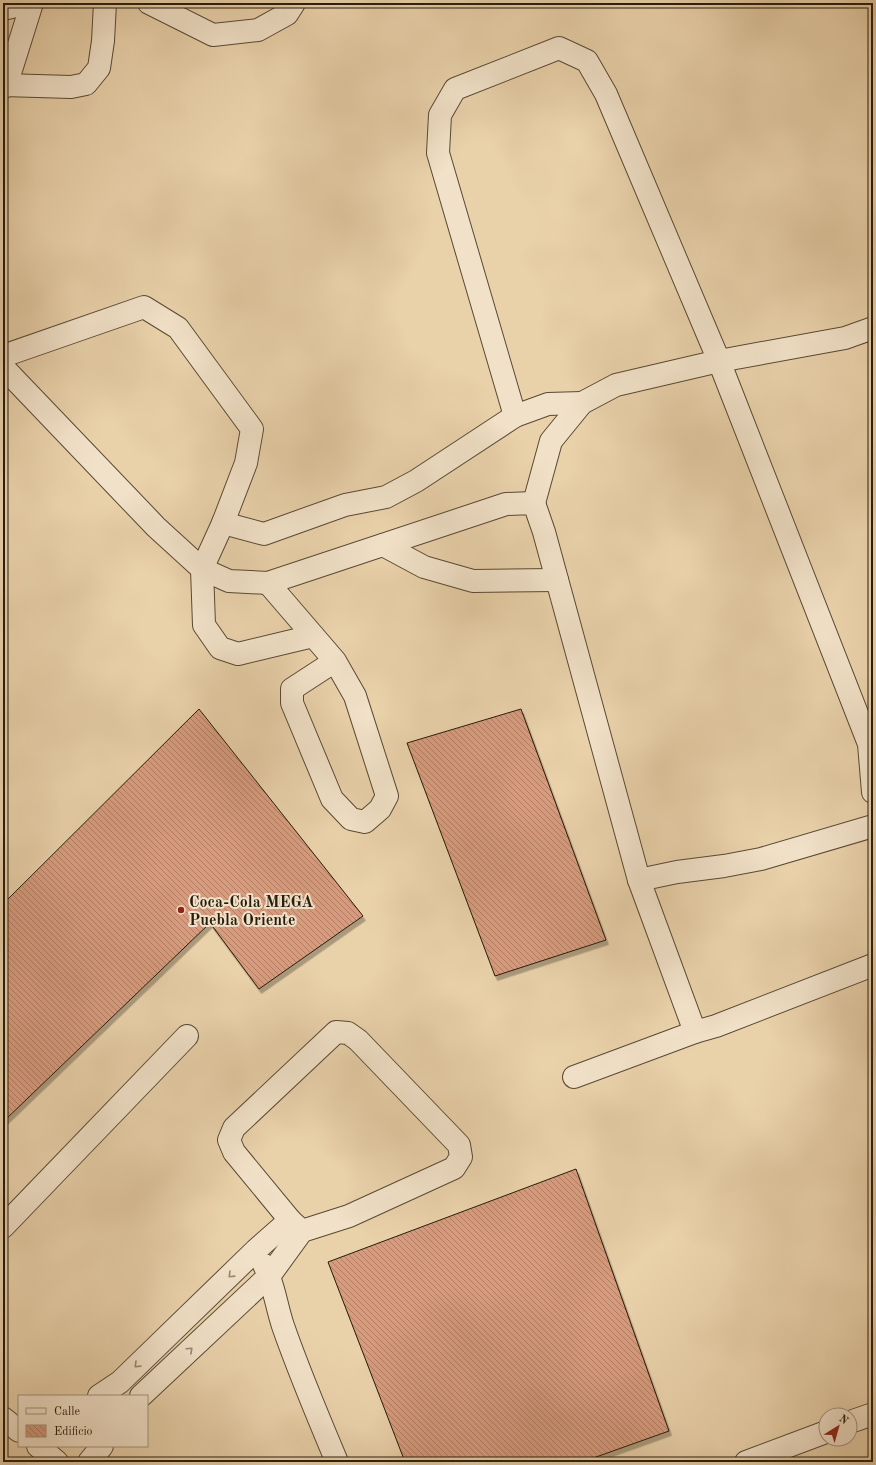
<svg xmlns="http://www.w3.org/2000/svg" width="876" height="1465" font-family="'Old Standard TT',serif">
<defs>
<pattern id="building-back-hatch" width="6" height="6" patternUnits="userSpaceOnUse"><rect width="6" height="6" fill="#d89b7d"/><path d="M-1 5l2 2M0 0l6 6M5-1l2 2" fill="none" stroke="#af7e65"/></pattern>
<filter id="shadow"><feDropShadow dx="2.5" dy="4.5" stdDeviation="0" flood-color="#0004"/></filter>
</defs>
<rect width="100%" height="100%" fill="#e9d1aa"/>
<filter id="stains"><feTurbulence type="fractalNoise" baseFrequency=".005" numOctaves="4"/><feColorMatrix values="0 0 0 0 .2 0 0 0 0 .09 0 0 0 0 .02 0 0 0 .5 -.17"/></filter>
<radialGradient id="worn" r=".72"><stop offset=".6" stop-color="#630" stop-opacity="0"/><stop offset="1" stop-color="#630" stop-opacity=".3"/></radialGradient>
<g fill="url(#building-back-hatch)" stroke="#281c0c" filter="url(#shadow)">
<polygon points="199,709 363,916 259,989 210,923 3,1122 3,904"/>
<polygon points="521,709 606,940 495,976 407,743"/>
<polygon points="576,1169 669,1431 582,1462 405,1462 328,1262"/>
</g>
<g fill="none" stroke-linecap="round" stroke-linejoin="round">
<defs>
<g id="minor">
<polyline points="149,3 213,35 258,30 287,14 294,3"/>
<polyline points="3,9 29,3"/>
<polyline points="3,85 71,87 86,84 99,68 103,41 105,3"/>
<polyline points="6,86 32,3"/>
<polyline points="3,356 144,307 178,328 252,429 246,463 223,523 202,569 204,625 220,648 238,654 313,636"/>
<polyline points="3,367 156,527 202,569 229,581 268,583 506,504 534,503 544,532 639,880 677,872 724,866 761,859 873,826"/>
<polyline points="515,416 438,153 440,115 455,89 559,48 587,61 606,94 719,361 869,744 873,792"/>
<polyline points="534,503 551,441 582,403 616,385 719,361 845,338 873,328"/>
<polyline points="223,523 264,534 345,505 386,497 416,481 515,416 548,404 582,403"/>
<polyline points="383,545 424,567 473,581 557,580"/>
<polyline points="268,583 335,661 355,696 387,796 380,809 365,822 351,819 332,799 292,703 292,689 335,661"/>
<polyline points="639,880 695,1032 716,1026 873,965"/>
<polyline points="574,1077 695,1032"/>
<polyline points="3,1227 187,1036"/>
<path d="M 264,1265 C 274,1284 276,1305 283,1326 C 299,1372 318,1417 337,1462"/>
<polyline points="99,1396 120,1382 256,1250 290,1220"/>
<polyline points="141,1396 270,1275 302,1231 349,1216 454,1168 461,1157 459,1145 358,1040 348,1033 336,1032 234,1128 229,1140 234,1152 290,1220 302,1231"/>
<polyline points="3,1418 19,1431"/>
<polyline points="850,1422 873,1414"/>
<polyline points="38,1446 57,1462"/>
<polyline points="89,1462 102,1446"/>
<polyline points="746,1462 826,1432"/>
</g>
</defs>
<use href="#minor" stroke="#584934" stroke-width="24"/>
<use href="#minor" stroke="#f1e1c8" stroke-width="22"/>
</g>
<defs><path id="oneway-chevron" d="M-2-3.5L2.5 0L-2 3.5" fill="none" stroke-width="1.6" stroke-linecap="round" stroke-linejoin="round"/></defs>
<g stroke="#978873">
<use href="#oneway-chevron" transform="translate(231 1275) rotate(136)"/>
<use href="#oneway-chevron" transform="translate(190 1350) rotate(-43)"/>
<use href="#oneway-chevron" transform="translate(137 1365) rotate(136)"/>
</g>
<circle fill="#8f2418" stroke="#f1e1c8" stroke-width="1.5" cx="181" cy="910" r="4"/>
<g text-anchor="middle" stroke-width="4" stroke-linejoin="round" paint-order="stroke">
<g font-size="16" font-weight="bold" fill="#281c0c" stroke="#f1e1c8" text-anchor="start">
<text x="189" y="907">Coca-Cola MEGA<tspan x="189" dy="18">Puebla Oriente</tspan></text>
</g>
</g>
<rect width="876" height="1465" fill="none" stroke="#e9d1aa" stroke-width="16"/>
<rect x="4" y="4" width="868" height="1457" fill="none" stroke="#281c0c" stroke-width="2"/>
<rect x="8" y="8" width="860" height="1449" fill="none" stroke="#281c0c"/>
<rect x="18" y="1395" width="130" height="52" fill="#f1e1c8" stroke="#a1927d"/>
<rect x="26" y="1408" width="20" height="6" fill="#f1e1c8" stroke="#a1927d"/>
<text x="54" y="1415" font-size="12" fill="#281c0c">Calle</text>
<rect x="26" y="1425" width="20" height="12" fill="url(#building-back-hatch)" stroke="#a1927d"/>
<text x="54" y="1435" font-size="12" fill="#281c0c">Edificio</text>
<g transform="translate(838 1427) rotate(37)"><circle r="19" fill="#f1e1c8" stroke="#a1927d"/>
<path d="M0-3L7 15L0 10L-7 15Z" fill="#8f2418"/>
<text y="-6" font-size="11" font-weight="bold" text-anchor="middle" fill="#281c0c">N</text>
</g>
<rect width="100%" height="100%" filter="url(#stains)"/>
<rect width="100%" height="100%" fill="url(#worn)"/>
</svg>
